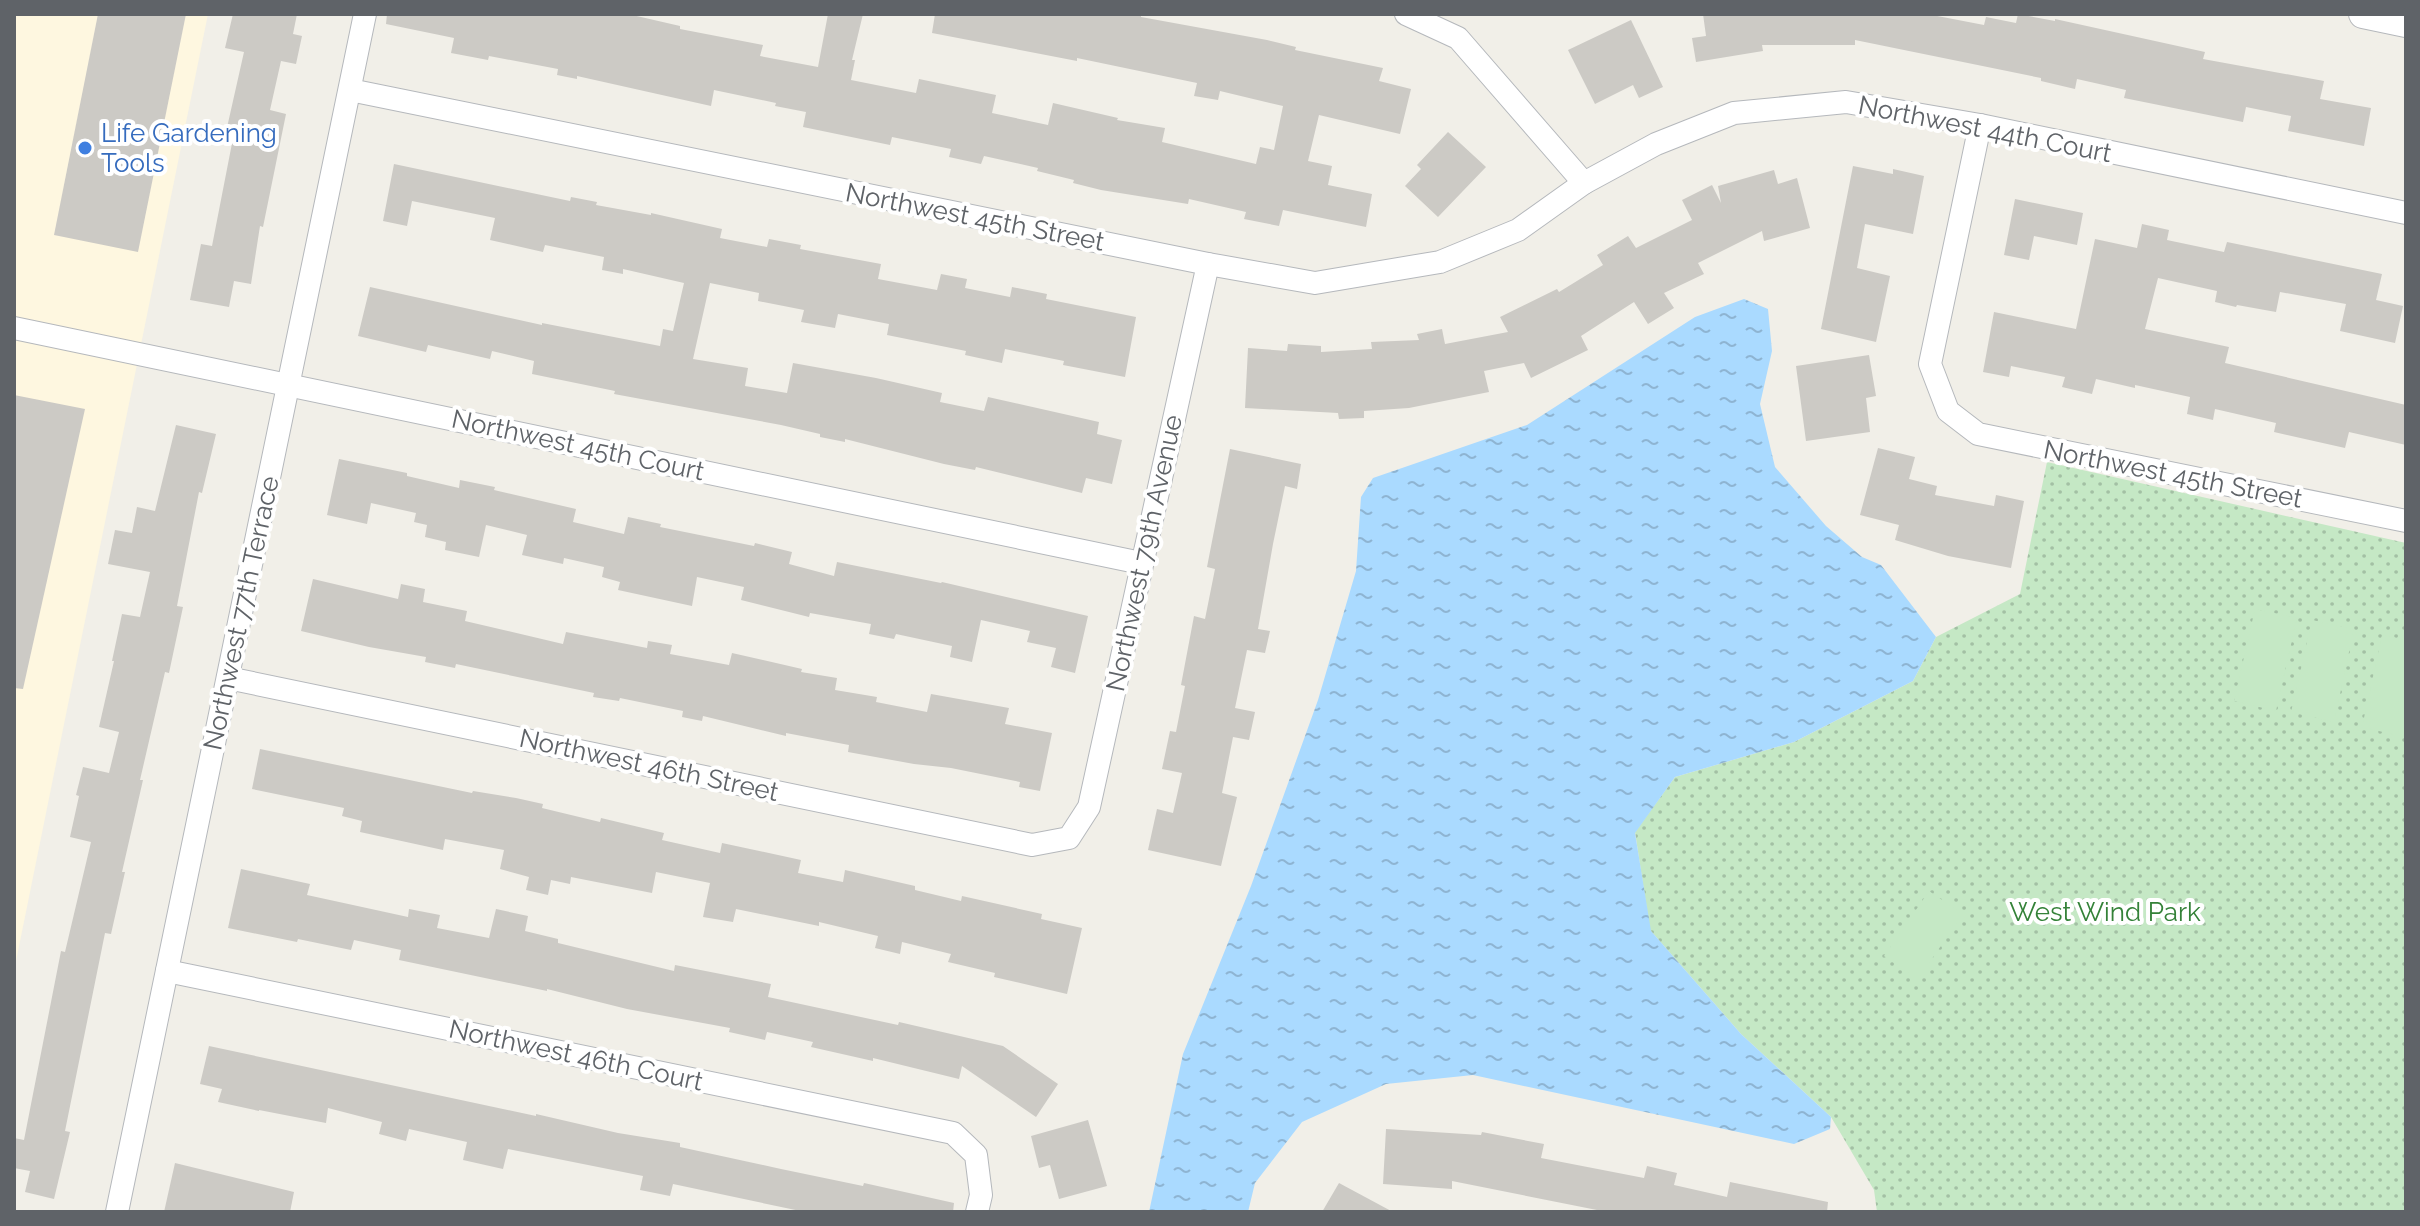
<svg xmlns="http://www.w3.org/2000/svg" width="2420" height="1226" font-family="Raleway,sans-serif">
<defs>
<pattern id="park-dots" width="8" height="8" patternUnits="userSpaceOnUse" patternTransform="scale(2)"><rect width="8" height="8" fill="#c5e8c5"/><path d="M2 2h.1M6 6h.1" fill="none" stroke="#a3c0a4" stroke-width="1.8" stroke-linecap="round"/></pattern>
<pattern id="water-ripples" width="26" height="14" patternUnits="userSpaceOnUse" patternTransform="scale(2)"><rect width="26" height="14" fill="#aadaff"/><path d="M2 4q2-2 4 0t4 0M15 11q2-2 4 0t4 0" fill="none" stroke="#8eb4d2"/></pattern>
</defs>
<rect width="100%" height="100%" fill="#f1efe8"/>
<polygon fill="#fef7e0" points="14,14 208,14 14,971"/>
<polygon fill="url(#park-dots)" points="2047,462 2406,543 2406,1212 1877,1212 1874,1190 1831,1117 1741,1034 1650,930 1635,832 1675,777 1794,742 1913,681 1936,637 2020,594"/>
<g fill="#c5e8c5">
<polygon points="2255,609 2297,618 2276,711 2234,701"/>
<polygon points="2312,620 2354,629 2334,722 2291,712"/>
<polygon points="2382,635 2406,640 2406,727 2404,737 2362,727"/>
<polygon points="1929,891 1963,914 1918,979 1884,956"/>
</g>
<polygon fill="url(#water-ripples)" points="1744,299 1768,309 1772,351 1760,404 1775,467 1826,526 1862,557 1881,565 1936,637 1913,681 1794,742 1675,777 1635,833 1651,931 1741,1034 1831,1117 1830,1129 1794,1144 1473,1075 1386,1084 1302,1122 1255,1183 1248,1212 1149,1212 1183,1054 1251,886 1318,700 1356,571 1361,497 1373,478 1527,425 1695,317"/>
<g fill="#cccac5">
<polygon points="98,14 186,14 138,252 54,235"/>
<polygon points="233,14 297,14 293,34 302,36 296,64 281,61 270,110 286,114 263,227 260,226 251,284 234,281 229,307 190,300 201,244 212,246 234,133 226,132 244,52 225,48"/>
<polygon points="387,14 628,14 680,26 680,29 763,45 760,56 818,67 828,14 863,14 852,60 855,60 851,80 916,93 919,79 996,95 992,113 1048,125 1053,103 1118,118 1117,120 1165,128 1162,142 1256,164 1260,147 1274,150 1283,106 1220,91 1218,100 1194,96 1197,83 1077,58 1077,61 932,33 935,14 1141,14 1141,17 1267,40 1296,47 1295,50 1383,68 1379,81 1411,89 1400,134 1319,115 1308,161 1332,166 1328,185 1372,194 1366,227 1283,210 1279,226 1244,219 1246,212 1189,199 1188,204 1101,190 1073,183 1074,180 1037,171 1038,168 984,156 981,164 949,157 951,149 892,137 890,145 803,127 806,112 775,106 776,103 714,90 711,106 577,76 577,79 557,75 558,69 489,56 488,60 451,53 454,38 386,24"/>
<polygon points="1703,14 1927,14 1984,25 1986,17 2016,23 2018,14 2055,21 2055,19 2205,52 2203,59 2324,81 2320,99 2371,108 2364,146 2288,131 2291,116 2246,107 2243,122 2124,98 2126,90 2077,79 2075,89 2041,81 2041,78 1855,40 1855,45 1762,45 1763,51 1696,62 1692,38 1706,36"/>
<polygon points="1631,20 1663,87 1639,98 1633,85 1595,104 1568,50"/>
<polygon points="1448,132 1486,167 1438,217 1405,186 1421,169 1417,165"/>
<polygon points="394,164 570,201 571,197 597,202 596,205 651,215 651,213 722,229 720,238 767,247 769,239 801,245 800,249 881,264 878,279 937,290 941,274 967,279 965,288 1010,297 1012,287 1047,294 1046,299 1136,317 1125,377 1063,365 1064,361 1005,349 1002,363 965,355 966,351 887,335 889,324 838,314 835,328 801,322 804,310 758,301 759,293 710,283 693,359 748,368 745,386 787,393 793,363 876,378 942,393 940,402 984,411 988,397 1099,422 1097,434 1122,440 1112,484 1086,478 1082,493 976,467 975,470 944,464 845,439 845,442 820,437 820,434 781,425 614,394 615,391 532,374 534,361 492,351 490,359 428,345 426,352 358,336 370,287 542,325 542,323 660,346 663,329 673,331 684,283 623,269 623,274 602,270 604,257 545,245 543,252 490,240 495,218 412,201 407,226 383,221"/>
<polygon points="1853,166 1893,174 1893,169 1924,176 1913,234 1865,224 1857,268 1890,276 1876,342 1821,329"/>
<polygon points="1774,170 1778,184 1797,178 1810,228 1764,241 1762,231 1698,263 1704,274 1664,293 1674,308 1648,324 1634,302 1581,336 1588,350 1531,378 1524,363 1484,371 1489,392 1409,408 1364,411 1364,418 1339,419 1338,413 1245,408 1248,348 1287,351 1288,344 1321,346 1321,352 1372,349 1371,342 1419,340 1417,334 1442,329 1445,344 1508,332 1500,317 1557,289 1559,292 1603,265 1597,255 1628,236 1636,248 1692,220 1682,200 1712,185 1721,203 1718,186"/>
<polygon points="2015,199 2083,213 2077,245 2034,236 2029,260 2004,255"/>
<polygon points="2142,224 2169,230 2167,240 2224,252 2227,242 2382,274 2376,300 2403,306 2395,343 2340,331 2346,304 2280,292 2276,312 2237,305 2236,307 2215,302 2217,291 2158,278 2145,329 2229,347 2225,363 2406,405 2406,445 2349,432 2345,448 2274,432 2276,423 2215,409 2213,420 2187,414 2190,397 2135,385 2135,388 2096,379 2092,394 2062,387 2065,377 2011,366 2009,377 1983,372 1994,312 2076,329 2095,239 2137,248"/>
<polygon points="1869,355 1876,396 1866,398 1870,432 1806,441 1796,366"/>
<polygon points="14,395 85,409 23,689 14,688"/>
<polygon points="176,425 216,434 202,493 199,492 177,606 183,607 169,673 165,672 140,780 143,780 122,872 125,872 111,934 105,933 65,1131 70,1132 54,1199 25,1192 30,1171 14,1168 14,1138 24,1140 61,951 65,952 91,842 70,837 79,796 76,795 83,767 109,773 119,732 99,727 114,661 112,661 122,614 140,617 150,572 108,564 115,530 132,533 137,507 155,511"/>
<polygon points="1878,448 1915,457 1909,479 1937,486 1935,495 1994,506 1996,495 2024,501 2011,568 1948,556 1895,540 1899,525 1860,515"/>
<polygon points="1230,449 1301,464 1297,489 1285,486 1273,544 1258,629 1270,631 1265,653 1247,650 1235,708 1255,712 1249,740 1233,737 1222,793 1237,797 1221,866 1148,850 1157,809 1173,813 1182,773 1162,769 1170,731 1176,732 1185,686 1181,685 1194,616 1205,619 1215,569 1207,567"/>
<polygon points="339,459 407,473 407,476 459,488 460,480 495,487 494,490 576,509 573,522 624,534 628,517 661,524 660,527 754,546 755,543 792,552 789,564 834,576 837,562 941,583 942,582 1088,616 1075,673 1051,667 1056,648 1027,642 1030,631 981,620 972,662 950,657 952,646 896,634 894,639 869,634 871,624 810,613 809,617 741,600 744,587 697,577 692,606 618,590 620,582 602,577 604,567 564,558 563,564 522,555 527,535 486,525 479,557 445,550 446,542 425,537 427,525 414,522 416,513 371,503 367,524 327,515"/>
<polygon points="313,579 398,599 401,584 425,589 423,602 467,611 465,621 563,644 566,632 647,648 648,641 672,645 670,654 729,665 732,653 802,669 801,672 837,678 835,690 877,697 876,702 927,712 931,694 1009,708 1005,724 1052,733 1040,791 1019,787 1020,782 951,768 914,764 848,752 849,745 786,733 786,736 703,716 702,721 682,717 683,711 620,698 619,701 593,697 594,693 456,664 455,668 425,662 426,657 369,647 301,631"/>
<polygon points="260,749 472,793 473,791 516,798 543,804 542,808 600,822 601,818 664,833 662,840 720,853 722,843 801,860 798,873 843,882 845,870 915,886 915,890 961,901 962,896 1042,914 1041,919 1082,928 1067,994 994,977 995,973 948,962 951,954 902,942 900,954 875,948 878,936 819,922 819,926 736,909 733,922 703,917 710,883 656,872 652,893 571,877 570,884 551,880 548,895 526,890 529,877 500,869 504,850 445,839 443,850 360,832 362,821 342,816 344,808 252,789"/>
<polygon points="241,869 310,884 307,895 408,917 409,909 440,915 437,928 489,938 496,909 528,916 525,931 558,939 558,943 674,971 675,965 771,984 768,997 898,1025 899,1022 1003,1046 1058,1084 1036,1117 962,1066 959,1079 873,1058 873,1061 811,1047 813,1042 767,1032 765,1040 729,1032 730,1028 627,1009 547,989 547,991 399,960 401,950 354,940 351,950 298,939 297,942 228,928"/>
<polygon points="209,1046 536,1116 536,1114 618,1133 680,1143 680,1147 781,1169 863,1186 864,1183 954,1203 953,1212 805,1212 673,1184 670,1196 640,1190 643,1176 508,1149 503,1169 463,1160 467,1142 409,1129 406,1141 379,1134 382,1122 328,1108 326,1123 259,1110 259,1111 218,1102 222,1089 200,1084"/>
<polygon points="1088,1120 1107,1186 1059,1199 1050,1165 1039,1168 1031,1136"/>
<polygon points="1386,1129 1481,1135 1482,1132 1544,1144 1541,1158 1644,1178 1647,1166 1677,1173 1674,1185 1727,1197 1730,1182 1828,1202 1827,1212 1607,1212 1452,1181 1452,1189 1383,1184"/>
<polygon points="175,1163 294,1192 290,1212 164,1212"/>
<polygon points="1339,1183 1393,1212 1322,1212"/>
</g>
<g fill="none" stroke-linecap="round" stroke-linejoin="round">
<defs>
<g id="minor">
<polyline points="1406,14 1458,38 1584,183 1656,144 1734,113 1846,102 1980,125 2406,213"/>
<polyline points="350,90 1208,264 1315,283 1440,262 1518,230 1584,183"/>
<polyline points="1980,125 1930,364 1948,411 1978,434 2406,521"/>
<polyline points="14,328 1141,563"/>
<polyline points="228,678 1032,845 1069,838 1089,807 1208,264"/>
<polyline points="167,971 953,1133 976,1155 981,1195 977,1212"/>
<polyline points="117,1212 365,14"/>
</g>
<polyline id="tertiary" points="2363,14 2406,23"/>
</defs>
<use href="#minor" stroke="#b5b8bc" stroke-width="24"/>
<use href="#tertiary" stroke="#b5b8bc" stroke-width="30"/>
<use href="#minor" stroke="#fff" stroke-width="22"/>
<use href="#tertiary" stroke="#fff" stroke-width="28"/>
</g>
<circle fill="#3f7fe0" stroke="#fff" stroke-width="3" cx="85" cy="148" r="8"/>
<g text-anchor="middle" stroke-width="8" stroke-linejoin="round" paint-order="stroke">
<g font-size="26" fill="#5f6368" stroke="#fff">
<text transform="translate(1985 129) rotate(11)" y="9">Northwest 44th Court</text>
<text transform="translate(975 217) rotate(11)" y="9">Northwest 45th Street</text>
<text transform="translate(578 445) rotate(12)" y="9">Northwest 45th Court</text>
<text transform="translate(2173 474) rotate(11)" y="9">Northwest 45th Street</text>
<text transform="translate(1144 553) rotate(-78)" y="9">Northwest 79th Avenue</text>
<text transform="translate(241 613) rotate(-78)" y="9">Northwest 77th Terrace</text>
<text transform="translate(649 765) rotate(12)" y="9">Northwest 46th Street</text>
<text transform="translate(576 1055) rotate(12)" y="9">Northwest 46th Court</text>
</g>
<g font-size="26" fill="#366cbe" stroke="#fff" text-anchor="start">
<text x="101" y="142">Life Gardening<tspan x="101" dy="30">Tools</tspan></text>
</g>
<g font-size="26" fill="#348238" stroke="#fff">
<text x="2105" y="921">West Wind Park</text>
</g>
</g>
<rect width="2420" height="1226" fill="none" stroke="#5f6368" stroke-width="32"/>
</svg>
